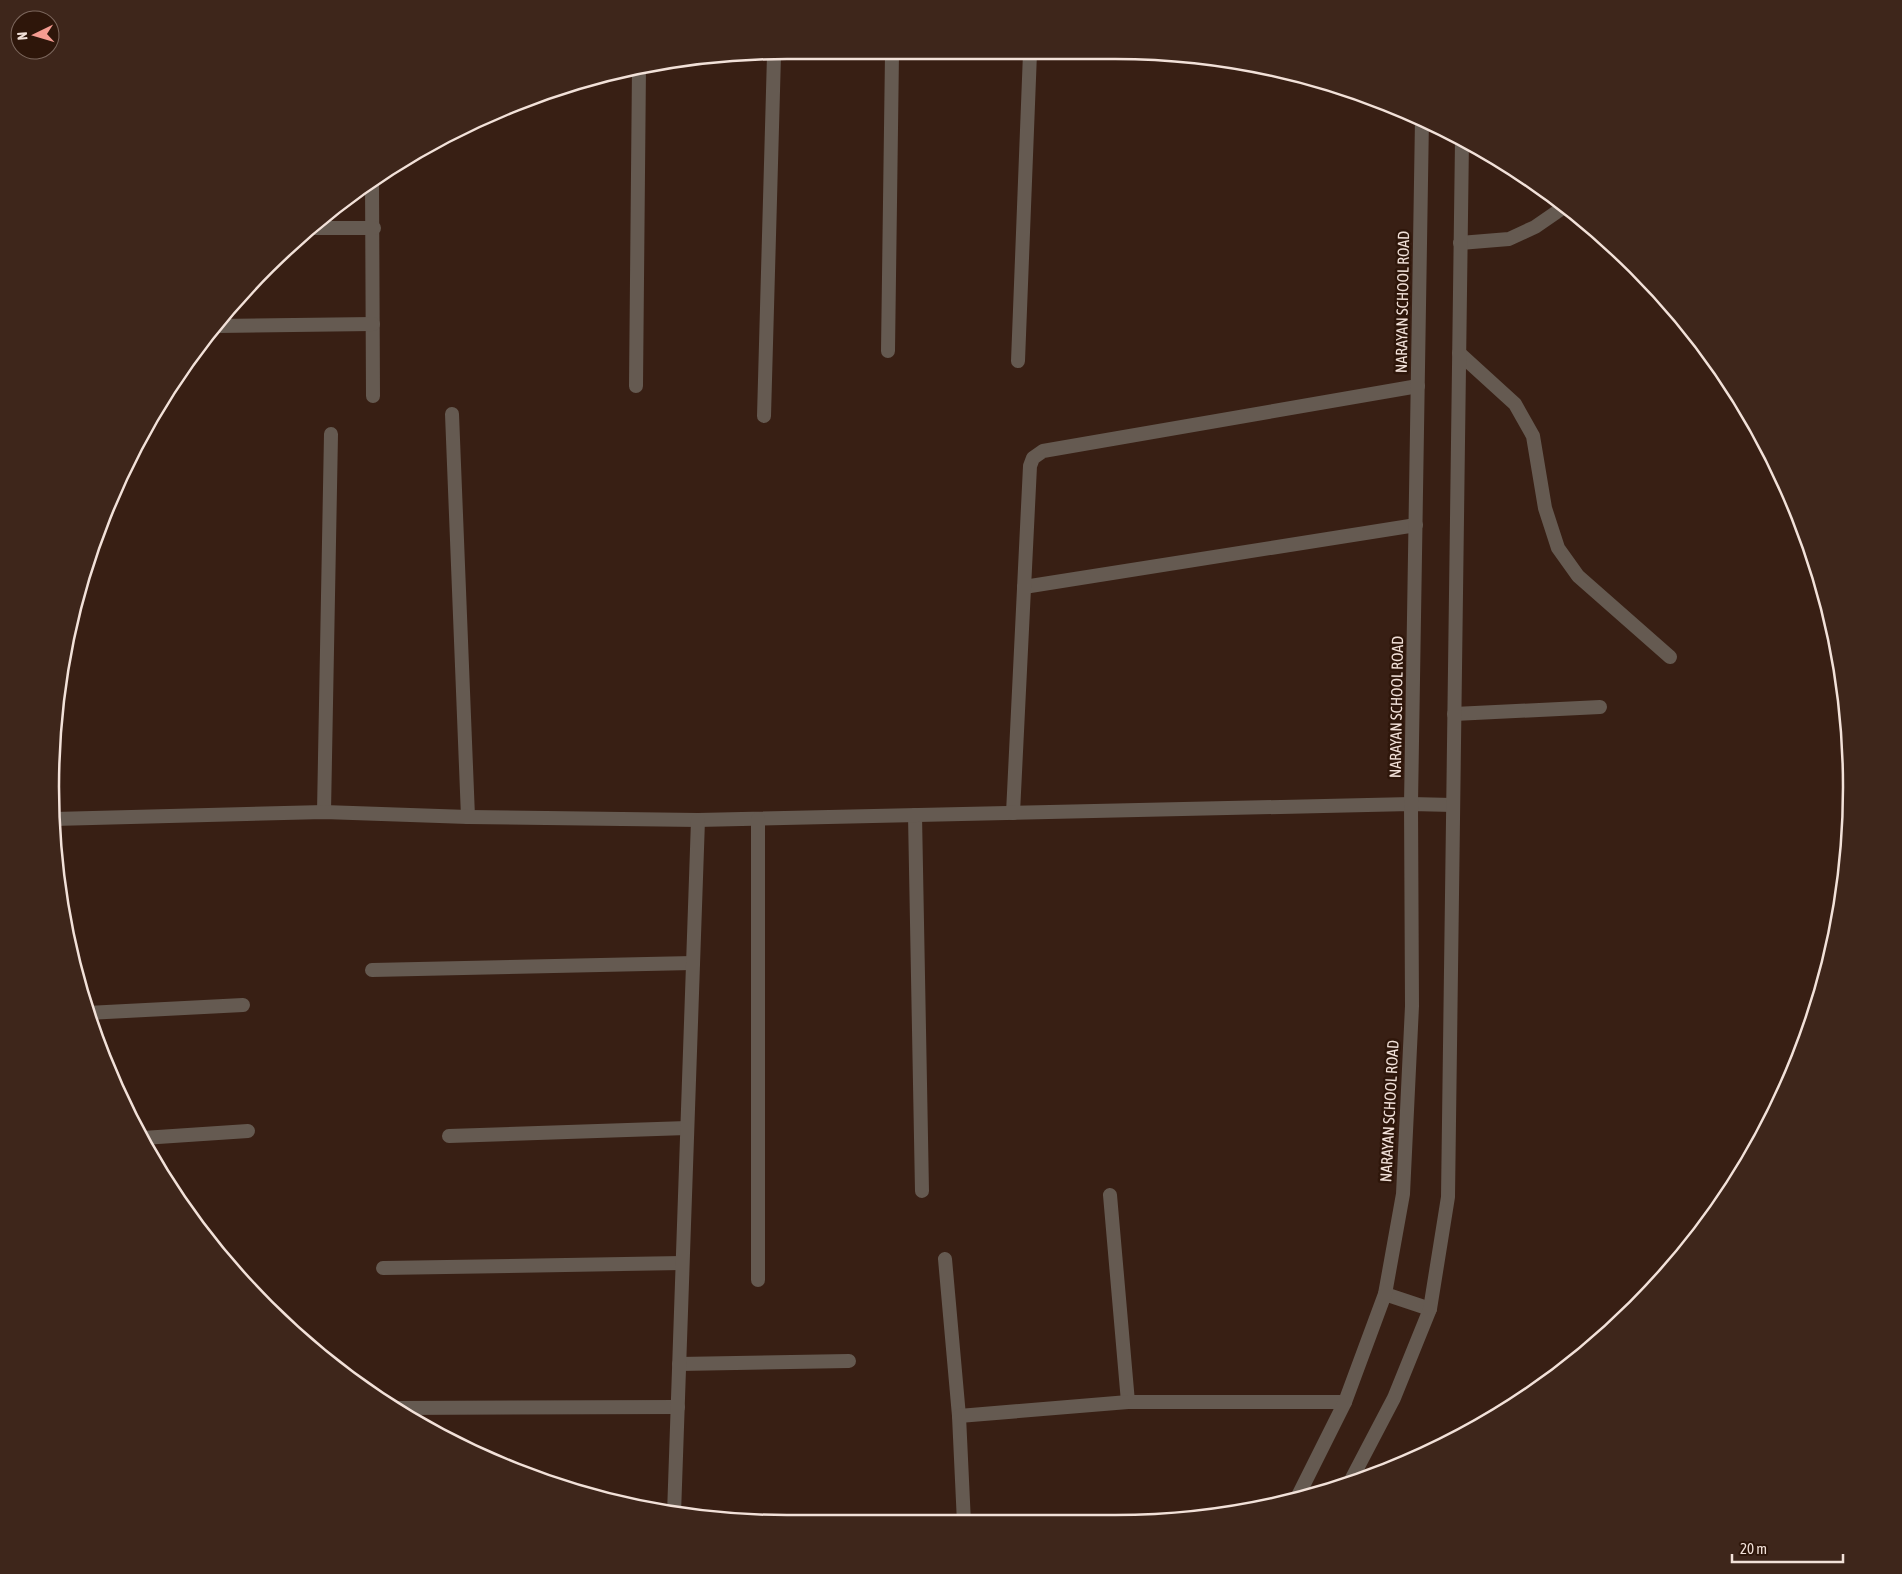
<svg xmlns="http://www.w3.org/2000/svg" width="1902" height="1574" font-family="'Asap Condensed',sans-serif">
<rect width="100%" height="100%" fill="#381f14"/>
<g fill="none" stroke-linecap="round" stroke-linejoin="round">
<g stroke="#655a51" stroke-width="14">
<polyline points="1460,243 1509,239 1535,227 1564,207"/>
<polyline points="1459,353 1515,404 1533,436 1545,508 1558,548 1578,576 1670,657"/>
<polyline points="1454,714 1600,707"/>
</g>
<g stroke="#655a51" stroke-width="14">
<polyline points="372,180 373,396"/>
<polyline points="309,228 374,228"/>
<polyline points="217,326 373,324"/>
<polyline points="888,351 892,54"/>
<polyline points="1018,361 1030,53"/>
<polyline points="636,386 639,67"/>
<polyline points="452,414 468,817"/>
<polyline points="764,416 774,55"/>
<polyline points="1024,587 1416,525"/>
<polyline points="324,812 331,434"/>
<polyline points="1013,813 1030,466 1033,458 1043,451 1418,386"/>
<polyline points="915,815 922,1191"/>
<polyline points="54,819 324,812 468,817 698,820 1411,804 1453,805"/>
<polyline points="758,819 758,1280"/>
<polyline points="372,970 693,963"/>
<polyline points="87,1013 243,1005"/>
<polyline points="449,1136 687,1128"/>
<polyline points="143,1138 248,1131"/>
<polyline points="1110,1195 1128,1402"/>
<polyline points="945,1259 959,1416"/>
<polyline points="383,1268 682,1263"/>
<polyline points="679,1364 849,1361"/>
<polyline points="394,1408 678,1407"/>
<polyline points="674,1514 698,820"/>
<polyline points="964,1523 959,1416 1128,1402 1345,1402"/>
</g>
<g stroke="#655a51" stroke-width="14">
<polyline points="1385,1294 1430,1309"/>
<polyline points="1350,1482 1394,1398 1430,1309 1448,1197 1462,141"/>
<polyline points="1297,1498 1345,1402 1385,1294 1403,1194 1412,1006 1411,804 1422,119"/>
</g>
</g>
<g text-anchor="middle" stroke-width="5" stroke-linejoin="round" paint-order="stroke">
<g font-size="16" fill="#f2e1d9" stroke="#2e160a">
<text transform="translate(1402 302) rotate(-89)" y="6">NARAYAN SCHOOL ROAD</text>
<text transform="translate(1396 707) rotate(-89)" y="6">NARAYAN SCHOOL ROAD</text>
<text transform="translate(1389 1111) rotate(-87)" y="6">NARAYAN SCHOOL ROAD</text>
</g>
</g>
<path d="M0 0H1902V1574H0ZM787 59H1115A728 728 0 0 1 1843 787V787A728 728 0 0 1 1115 1515H787A728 728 0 0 1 59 787V787A728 728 0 0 1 787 59Z" fill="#3e261b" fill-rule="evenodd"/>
<path fill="none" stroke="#f2e1d9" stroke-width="2.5" d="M787 59H1115A728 728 0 0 1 1843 787V787A728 728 0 0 1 1115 1515H787A728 728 0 0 1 59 787V787A728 728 0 0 1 787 59Z"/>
<g transform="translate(35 35) rotate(265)"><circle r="24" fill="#2e160a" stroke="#7c675d"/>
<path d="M0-4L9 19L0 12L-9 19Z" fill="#f59c91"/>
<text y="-8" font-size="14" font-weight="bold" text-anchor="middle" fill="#f2e1d9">N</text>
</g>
<path d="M1732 1554v8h111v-8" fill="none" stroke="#f2e1d9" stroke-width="2.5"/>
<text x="1740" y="1554" font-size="15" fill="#f2e1d9" stroke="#2e160a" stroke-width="4" paint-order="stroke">20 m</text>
</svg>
